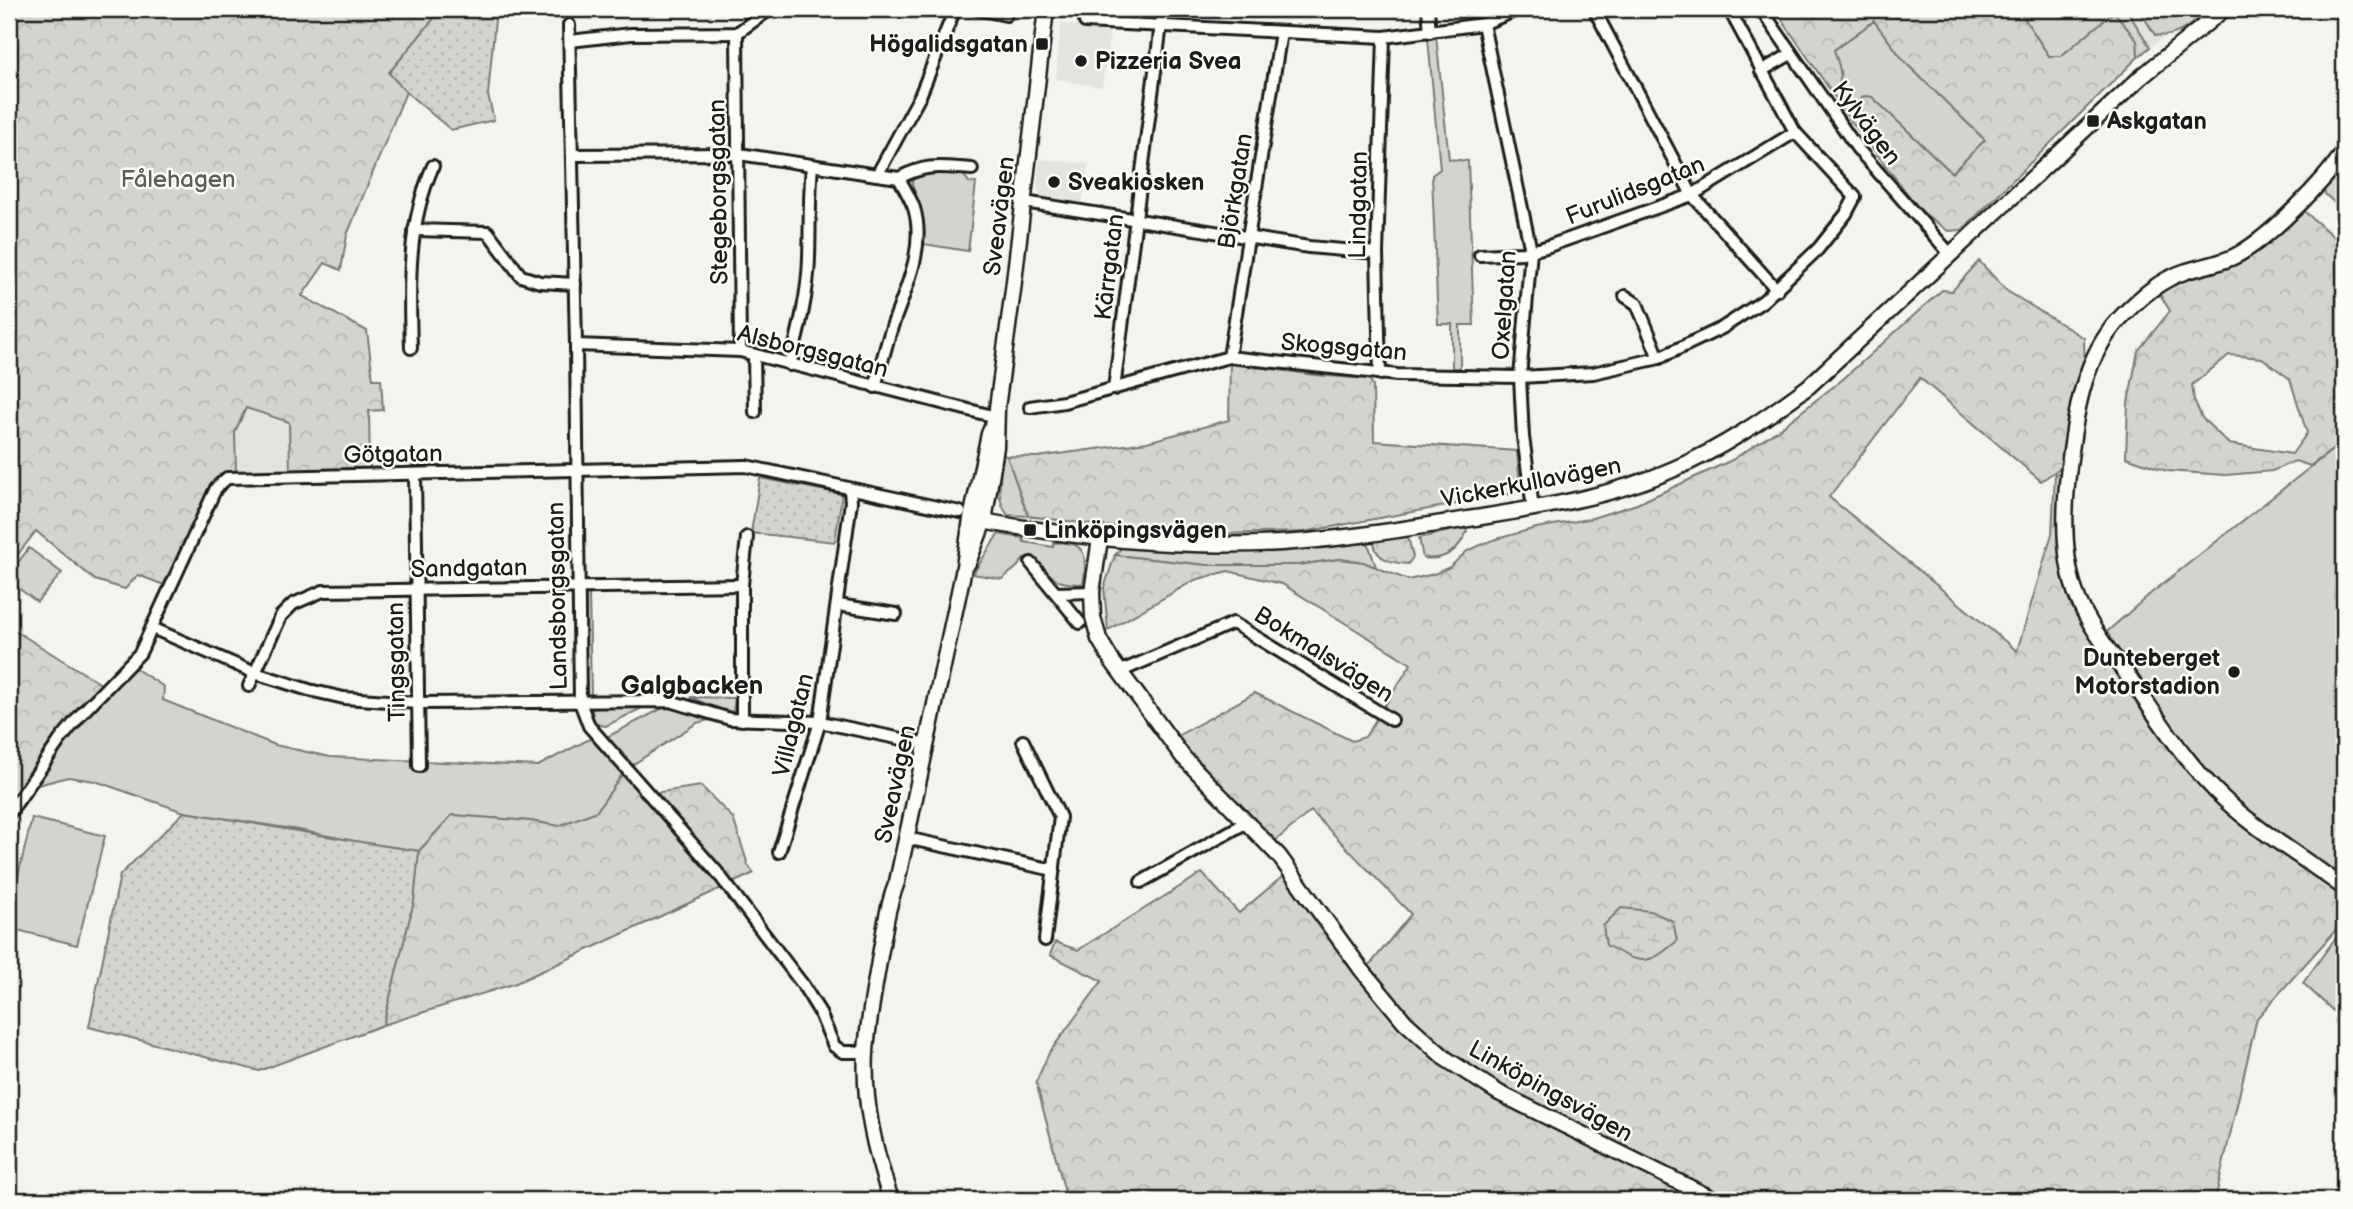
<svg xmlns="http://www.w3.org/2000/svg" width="2353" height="1209" font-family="'Balsamiq Sans',sans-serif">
<defs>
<pattern id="forest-crowns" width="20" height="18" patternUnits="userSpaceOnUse" patternTransform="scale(1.75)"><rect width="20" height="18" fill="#d4d3cf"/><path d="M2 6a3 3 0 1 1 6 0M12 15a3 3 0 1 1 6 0" fill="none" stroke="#b5b5b1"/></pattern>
<pattern id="wetland-marsh" width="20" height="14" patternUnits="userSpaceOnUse" patternTransform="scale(1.75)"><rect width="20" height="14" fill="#d4d3cf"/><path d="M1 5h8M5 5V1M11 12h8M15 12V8" fill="none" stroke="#b5b5b1"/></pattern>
<pattern id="park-dots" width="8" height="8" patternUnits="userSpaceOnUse" patternTransform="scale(1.75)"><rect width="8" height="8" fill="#d4d3cf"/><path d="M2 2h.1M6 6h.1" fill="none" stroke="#b5b5b1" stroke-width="1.8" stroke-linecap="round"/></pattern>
</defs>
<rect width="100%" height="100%" fill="#f4f3ee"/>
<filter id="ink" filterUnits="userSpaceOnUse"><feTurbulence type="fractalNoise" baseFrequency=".0143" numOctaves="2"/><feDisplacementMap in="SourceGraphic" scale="14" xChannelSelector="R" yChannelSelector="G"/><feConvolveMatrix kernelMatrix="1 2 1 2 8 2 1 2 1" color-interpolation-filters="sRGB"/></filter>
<g filter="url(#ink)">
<g fill="#e4e3de">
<polygon points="2126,9 2208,9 2150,47"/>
<polygon points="1061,23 1110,32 1102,87 1056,79"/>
<polygon points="1040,159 1088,164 1082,205 1040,199 1037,185"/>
<polygon points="246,407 289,422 290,471 236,471 235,432"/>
</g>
<g fill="#d4d3cf" stroke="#787876" stroke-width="2">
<polygon points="2022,9 2126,9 2150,47 2138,57 2137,41 2114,13 2061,56 2049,56 2020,12"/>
<path d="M 2139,9 L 2211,9 C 2193,22 2179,39 2155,35 Z"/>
<path d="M 1874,21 L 1905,62 L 1985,140 L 1952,173 L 1872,97 L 1864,96 L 1845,113 L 1833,94 C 1845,79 1839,66 1834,50 Z"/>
<polygon points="1436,36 1449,159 1468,161 1474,325 1460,325 1460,368 1452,368 1452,324 1438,324 1432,175 1440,169 1428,38"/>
<polygon points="2344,165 2344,212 2325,194 2324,190"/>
<path d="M 929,170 L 962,173 L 969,182 L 976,183 L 968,251 L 923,244 C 923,233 924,220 921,209 C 917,191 899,175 929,170 Z"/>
<polygon points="2336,447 2344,448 2344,888 2191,768 2101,637 2150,594"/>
<path d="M 1003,455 L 1007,456 L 1028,516 L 1008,515 C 994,498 1001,477 1003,455 Z"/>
<path d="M 998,534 L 1023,538 L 1024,542 L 1053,547 L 1053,543 C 1086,539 1088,556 1083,584 C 1052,584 1054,578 1033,556 L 1025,558 L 1016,568 L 1002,579 L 973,574 Z"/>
<path d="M 1368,543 L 1376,567 L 1363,562 L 1339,559 L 1299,565 L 1206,565 L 1115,555 L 1122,547 C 1204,556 1286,549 1368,543 Z"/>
<polygon points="29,548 62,573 37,602 9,581 9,574"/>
<polygon points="589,591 591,696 586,694 584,686 582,596 584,592"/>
<polygon points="130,665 164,687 163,700 275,745 330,757 538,766 599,734 603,739 663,708 679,708 709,720 697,723 626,769 597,811 559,826 530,821 452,815 419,851 358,842 299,830 184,812 95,781 68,777 30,787 60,742"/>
<polygon points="690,697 735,698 733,712 723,711"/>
<polygon points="639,705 642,708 606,726 599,725 593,719 592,710 596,707"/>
<polygon points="32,818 105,836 77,945 9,928 9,913"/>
<polygon points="2344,926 2344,1021 2303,983"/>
</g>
<g fill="url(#forest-crowns)" stroke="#787876" stroke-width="2" fill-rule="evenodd">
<polygon points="9,9 451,9 435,17 389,73 406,92 347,235 341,270 325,263 302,296 367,331 373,379 381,379 383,410 369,411 370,469 290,471 289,422 246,408 235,432 236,471 220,476 213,485 164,585 138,575 125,589 95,580 36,531 9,566"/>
<path d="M 1777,9 L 1818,9 L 1822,15 L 1832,9 L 2022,9 L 2020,12 L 2049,56 L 2061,56 L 2114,12 L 2137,41 L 2138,57 L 1962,230 L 1948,231 L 1920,210 L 1845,113 L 1864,96 L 1872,97 L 1952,173 L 1985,140 L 1905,62 L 1874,21 L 1834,50 C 1839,66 1846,79 1833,94 L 1782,20 Z"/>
<path d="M 2295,203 L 2344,246 L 2344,448 L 2336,447 L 2310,466 L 2295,461 L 2272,471 L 2226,475 L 2167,471 L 2126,457 L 2128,403 L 2138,351 L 2170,311 L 2155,286 C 2211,261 2249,246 2295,203 ZM 2229,355 L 2262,358 L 2290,379 L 2307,433 L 2292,454 L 2229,444 L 2202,418 L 2194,400 L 2192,385 Z"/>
<polygon points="1979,261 2007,291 2084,338 2085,380 2069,462 2041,481 1920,378 1829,497 2017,651 2052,534 2055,474 2069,470 2068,558 2087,615 2191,768 2344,888 2344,921 2257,1018 2215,1200 1731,1200 1718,1195 1713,1200 1067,1200 1036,1082 1049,1053 1102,981 1050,955 1055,942 1078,950 1202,873 1239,913 1294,867 1357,974 1414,1020 1369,966 1411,914 1311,811 1274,842 1172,739 1255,693 1352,741 1365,737 1411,664 1282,584 1228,571 1195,580 1108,630 1104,588 1115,555 1206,565 1299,565 1339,559 1363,562 1408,580 1434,574 1450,567 1467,551 1490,541 1536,528 1589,519 1637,504 1732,460 1778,430 1843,379 1942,290 1952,291"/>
<polygon points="1230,363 1314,375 1369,379 1373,385 1374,441 1517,451 1520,486 1515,493 1304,532 1171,535 1028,516 1007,456 1037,457 1147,442 1229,420"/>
<path d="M 1463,528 L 1467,531 C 1459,550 1445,561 1423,558 L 1419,538 Z"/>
<path d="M 1408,537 L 1413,557 L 1408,564 C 1391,563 1373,559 1374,538 Z"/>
<polygon points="9,627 101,684 9,816"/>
<polygon points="626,769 654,793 701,786 733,818 748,865 754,873 516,983 383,1025 414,901 419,851 452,815 530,821 559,826 597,811"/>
</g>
<path fill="url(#wetland-marsh)" stroke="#787876" stroke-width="2" d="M 1621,908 L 1650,911 L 1673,921 L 1677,941 C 1647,967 1640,964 1606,945 L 1603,926 Z"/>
<g fill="url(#park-dots)" stroke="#787876" stroke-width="2">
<polygon points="451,9 496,9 488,95 494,120 451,130 406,92 389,73 435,17"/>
<polygon points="760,478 842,494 835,542 751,533"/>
<path d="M 184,812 C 263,824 341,840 419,851 L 414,901 L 383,1025 L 259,1071 L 89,1027 L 120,875 Z"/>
</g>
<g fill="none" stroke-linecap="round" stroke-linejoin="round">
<defs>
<g id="street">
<polyline points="977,9 1006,15"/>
<polyline points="1428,9 1430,32"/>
<polyline points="1594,9 1692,195 1777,290"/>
<polyline points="1761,9 1857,148 1951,255"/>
<polyline points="1085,22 1384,37 1483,24 1519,9"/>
<polyline points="1483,24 1531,251 1520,377 1523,437 1533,508"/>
<polyline points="569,25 576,345 580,702 589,726 717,872 803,985 819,1011 834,1046 843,1052 866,1052"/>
<polyline points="737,33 740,351"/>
<polyline points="570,41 631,34 737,33 770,9"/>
<polyline points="1761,71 1791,54"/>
<polyline points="572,155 739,154 877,175"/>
<path d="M 899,178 C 928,163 940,167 972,169"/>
<polyline points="1024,202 1309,247 1377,253"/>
<polyline points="414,230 488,232 521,276 540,282 575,284"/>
<polyline points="1480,255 1523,253 1546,247 1692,195 1795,132"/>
<polyline points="1625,296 1637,304 1659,358"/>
<polyline points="576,345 740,351 996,417"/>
<path d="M 411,348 C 409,284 407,226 433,166"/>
<polyline points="754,355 755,412"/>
<polyline points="1229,357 1281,32"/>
<path d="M 790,365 C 799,330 808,294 809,258 C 810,227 809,197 812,166"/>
<polyline points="1380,374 1377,253 1384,37"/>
<path d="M 875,387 C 881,366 886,344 893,324 C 906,288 926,247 914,208 C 910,197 904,188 899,178 L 877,175 L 920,96 L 955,9"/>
<polyline points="1114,389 1163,9"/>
<polyline points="1030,407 1064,402 1229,357 1397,375 1520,377 1593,373 1659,358 1722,328 1763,301 1818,249 1846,214 1855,197 1795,132 1729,9"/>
<polyline points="415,474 419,766"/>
<polyline points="1031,563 1080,623"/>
<polyline points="1056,593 1092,592"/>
<polyline points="838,605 896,614"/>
<polyline points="152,628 255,673 309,690 344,698 418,703 670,701 730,719 820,722 926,744"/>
<polyline points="1119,672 1233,623 1392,720"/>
<polyline points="249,686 281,616 293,604 323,591 742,585"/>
<polyline points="742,720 742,585 747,537"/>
<polyline points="1023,741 1060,817 1045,940"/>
<polyline points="9,814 60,740 83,712 140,653 216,488 227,478 746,466 960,512"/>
<polyline points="906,838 1054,870"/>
<polyline points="779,852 820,722 851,502 850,489"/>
<polyline points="1141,882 1247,822"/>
</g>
<g id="secondary">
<path d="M 2344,152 C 2322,184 2272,235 2239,254 C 2222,264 2202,266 2184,272 C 2160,280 2141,297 2124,314 C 2089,349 2078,397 2072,444 C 2065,490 2060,546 2075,591 C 2086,623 2110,652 2131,680 C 2160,721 2188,766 2225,800 C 2258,831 2307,860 2344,888"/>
<path d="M 971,519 C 1074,538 1177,549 1281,543 C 1346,539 1410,528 1475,518 C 1543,507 1611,497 1674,469 C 1723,448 1766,418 1809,386 L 2140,78 L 2224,9"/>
<polyline points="1100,539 1092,592 1093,617 1099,639 1112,661 1183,757 1279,856 1361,969 1405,1022 1446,1059 1499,1093 1715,1200"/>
<polyline points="968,563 984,521 996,447 997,408 1013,290 1046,9"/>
<path d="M 891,1200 C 875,1152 863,1103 866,1052 C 868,1019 875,987 880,955 C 885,929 887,906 897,882 L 963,573 L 971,519 L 989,434 L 996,417"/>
</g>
</defs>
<use href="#street" stroke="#1c1c1c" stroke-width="16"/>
<use href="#secondary" stroke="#1c1c1c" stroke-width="19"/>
<use href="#street" stroke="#fdfcf7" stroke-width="10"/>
<use href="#secondary" stroke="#fdfcf7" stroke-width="14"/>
</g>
</g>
<g fill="#1c1c1c" stroke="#fdfcf7" stroke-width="2.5">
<rect x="1035" y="37" width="14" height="14" rx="3.5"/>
<circle cx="1081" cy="61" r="7"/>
<rect x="2086" y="114" width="14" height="14" rx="3.5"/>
<circle cx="1054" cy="182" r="7"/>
<rect x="1023" y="523" width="14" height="14" rx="3.5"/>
<circle cx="2234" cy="672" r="7"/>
</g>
<g text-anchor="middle" stroke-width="5" stroke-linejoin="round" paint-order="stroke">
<g font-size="24" font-weight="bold" fill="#1c1c1c" stroke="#fdfcf7" text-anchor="start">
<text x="1028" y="52" text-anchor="end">Högalidsgatan</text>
<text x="1095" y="69">Pizzeria Svea</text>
<text x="2107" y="129">Askgatan</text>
<text x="1068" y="190">Sveakiosken</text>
<text x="1044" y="538">Linköpingsvägen</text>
<text x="2220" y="666" text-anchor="end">Dunteberget<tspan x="2220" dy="28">Motorstadion</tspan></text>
</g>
<g font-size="24" fill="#1c1c1c" stroke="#fdfcf7">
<text transform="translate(1867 123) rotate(53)" y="8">Kylvägen</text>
<text transform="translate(1635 190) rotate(-22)" y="8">Furulidsgatan</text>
<text transform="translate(1235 191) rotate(-81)" y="8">Björkgatan</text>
<text transform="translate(718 192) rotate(-91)" y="8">Stegeborgsgatan</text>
<text transform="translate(1358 205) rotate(-89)" y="8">Lindgatan</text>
<text transform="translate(999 216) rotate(-83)" y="8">Sveavägen</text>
<text transform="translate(1109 267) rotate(-83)" y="8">Kärrgatan</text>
<text transform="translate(1504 305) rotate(-86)" y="8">Oxelgatan</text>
<text transform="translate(1344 347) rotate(5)" y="8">Skogsgatan</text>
<text transform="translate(813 351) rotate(14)" y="8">Alsborgsgatan</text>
<text transform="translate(393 454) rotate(-1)" y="8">Götgatan</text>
<text transform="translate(1531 482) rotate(-11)" y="8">Vickerkullavägen</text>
<text transform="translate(469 568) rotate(-1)" y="8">Sandgatan</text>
<text transform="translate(557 596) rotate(-91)" y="8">Landsborgsgatan</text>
<text transform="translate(1324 654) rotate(32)" y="8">Bokmalsvägen</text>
<text transform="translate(396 662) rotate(-91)" y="8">Tingsgatan</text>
<text transform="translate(793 725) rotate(-76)" y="8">Villagatan</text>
<text transform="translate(895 784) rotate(-78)" y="8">Sveavägen</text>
<text transform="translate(1551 1091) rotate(29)" y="8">Linköpingsvägen</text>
</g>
<g font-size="24" fill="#5c5c5b" stroke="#fdfcf7">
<text x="178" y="187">Fålehagen</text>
</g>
<g font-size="26" font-weight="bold" fill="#1c1c1c" stroke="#fdfcf7">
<text x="692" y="694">Galgbacken</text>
</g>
</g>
<rect width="2353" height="1209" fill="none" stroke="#fdfcf7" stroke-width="35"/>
<rect x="18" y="18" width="2318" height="1174" fill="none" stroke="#1c1c1c" stroke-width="2.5" filter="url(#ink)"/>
</svg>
